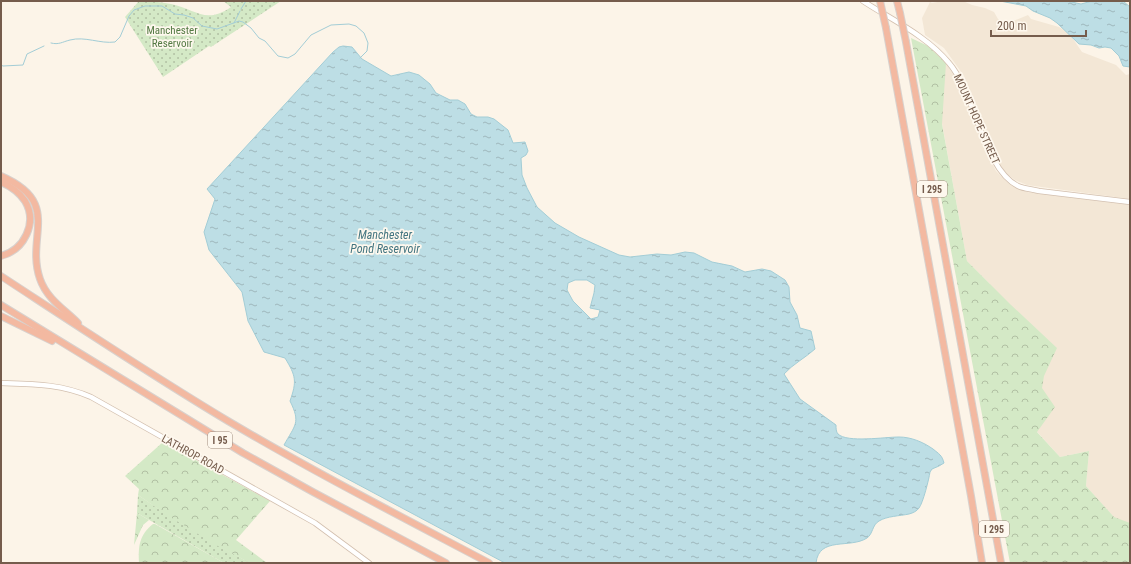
<svg xmlns="http://www.w3.org/2000/svg" width="1131" height="564" font-family="'Roboto Condensed',sans-serif">
<defs>
<pattern id="grass-dots" width="8" height="8" patternUnits="userSpaceOnUse"><rect width="8" height="8" fill="#d4e9c6"/><path d="M2 2h.1M6 6h.1" fill="none" stroke="#b1c0a3" stroke-width="1.8" stroke-linecap="round"/></pattern>
<pattern id="forest-crowns" width="20" height="18" patternUnits="userSpaceOnUse"><rect width="20" height="18" fill="#d4e9c6"/><path d="M2 6a3 3 0 1 1 6 0M12 15a3 3 0 1 1 6 0" fill="none" stroke="#b1c0a3"/></pattern>
<pattern id="water-ripples" width="26" height="14" patternUnits="userSpaceOnUse"><rect width="26" height="14" fill="#bddee5"/><path d="M2 4q2-2 4 0t4 0M15 11q2-2 4 0t4 0" fill="none" stroke="#9eb7bc"/></pattern>
</defs>
<rect width="100%" height="100%" fill="#fcf4e8"/>
<g fill="#f3e7d6">
<polygon points="943,1 963,1 972,5 985,8 994,12 998,19 1002,22 1011,22 1028,15 1031,19 1059,27 1069,33 1082,52 1116,65 1126,75 1130,74 1130,199 1027,185 1015,180 1006,173 998,162 964,76 944,48 925,35 922,18 930,2 932,3"/>
<polygon points="928,46 940,56 955,75 963,90 993,165 996,171 1009,184 1027,192 1130,205 1130,535 1086,486 1089,451 1060,457 992,382 990,284 967,261"/>
</g>
<g fill="url(#grass-dots)">
<path d="M 139,1 C 150,1 161,2 171,4 C 196,9 205,25 231,7 L 223,1 L 281,1 L 211,47 L 209,46 L 163,77 L 125,17 Z"/>
<path d="M 138,495 C 174,520 212,542 250,563 L 224,563 L 137,513 Z"/>
</g>
<g fill="url(#forest-crowns)">
<polygon points="911,38 928,46 946,63 942,124 967,261 1010,304 1057,348 1044,376 1042,388 1055,407 1037,432 1060,457 1089,451 1086,486 1114,517 1130,523 1130,563 1010,563"/>
<polygon points="163,442 270,501 236,540 267,563 250,563 216,545 167,515 138,495 139,489 125,476"/>
<polygon points="137,513 149,520 143,525 134,545"/>
<path d="M 153,524 L 155,524 L 224,563 L 139,563 C 138,547 139,535 153,524 Z"/>
</g>
<g fill="url(#water-ripples)" stroke="#a3cdd6" fill-rule="evenodd">
<polygon points="1000,1 1067,1 1081,4 1092,1 1123,1 1130,7 1130,67 1123,66 1119,56 1111,48 1105,47 1099,48 1091,45 1079,44 1057,23 1050,18 1033,11 1026,6"/>
<path d="M 343,46 L 352,47 L 362,59 L 391,76 L 409,72 L 419,75 L 430,84 L 436,93 L 450,100 L 458,100 L 465,104 L 471,114 L 477,117 L 488,117 L 494,119 L 508,130 L 513,143 L 525,142 L 528,151 L 526,155 L 521,158 L 522,175 L 527,188 L 537,207 L 555,223 L 579,237 L 619,255 L 630,257 L 657,254 L 671,255 L 685,252 L 694,253 L 712,262 L 732,266 L 745,272 L 762,269 L 771,271 L 785,280 L 789,287 L 790,302 L 797,315 L 800,328 L 811,331 L 815,349 C 805,358 793,364 784,374 L 800,399 L 836,425 C 836,428 836,432 838,434 C 847,443 885,437 899,437 C 911,437 923,442 933,449 C 939,454 942,455 944,463 L 939,466 L 932,469 L 930,472 C 929,479 923,503 919,508 C 917,511 913,513 909,514 C 900,516 887,516 879,521 C 872,525 873,534 867,538 C 850,549 819,536 816,563 L 505,563 L 284,445 C 295,425 301,423 290,401 C 297,381 296,376 285,358 L 264,352 L 248,321 L 242,292 L 209,250 L 204,232 L 215,199 L 207,189 L 333,52 L 339,47 ZM 575,280 L 587,280 L 595,285 L 594,293 L 590,308 L 600,310 L 598,317 L 591,319 L 573,301 L 567,290 L 568,283 Z"/>
</g>
<g fill="none" stroke-linecap="round" stroke-linejoin="round">
<g stroke="#a3cdd6" stroke-width="1">
<polyline points="241,9 246,1"/>
<polyline points="234,23 240,11"/>
<path d="M 51,43 C 59,45 62,42 70,40 C 85,36 100,44 115,42 L 120,37 L 129,16 L 134,10 L 145,6 L 162,6 L 175,14 L 184,15 L 193,18 L 202,26 L 217,29 L 239,21 L 243,22 L 251,28 L 259,38 L 265,41 L 278,56 L 288,58 L 295,54 L 311,35 L 331,25 L 349,24 L 356,26 L 364,33 L 368,43 L 367,51 L 360,58"/>
<polyline points="1,65 3,66 23,65 27,54 44,46"/>
</g>
<defs>
<g id="secondary">
<path d="M 863,1 C 892,20 927,36 949,63 C 976,94 983,169 1018,186 C 1024,189 1032,189 1039,191 L 1130,202"/>
<path d="M 1,383 C 33,384 61,384 91,397 L 315,523 L 369,563"/>
</g>
<g id="highway">
<polyline points="897,1 900,13"/>
<polyline points="886,28 971,496 982,563"/>
<polyline points="906,42 1001,563"/>
<path d="M 1,176 C 63,203 25,236 40,279 C 47,299 64,309 78,323"/>
<path d="M 1,182 C 10,186 19,192 25,201 C 38,223 24,250 1,256"/>
<path d="M 1,276 C 76,325 151,375 228,421 C 314,472 402,517 489,563"/>
<polyline points="1,305 243,453 313,492 446,563"/>
<polyline points="1,316 52,341"/>
</g>
</defs>
<use href="#secondary" stroke="#d2bfae" stroke-width="6"/>
<use href="#highway" stroke="#d8d1cd" stroke-width="8"/>
<use href="#secondary" stroke="#fff" stroke-width="4.5"/>
<use href="#highway" stroke="#f3b9a1" stroke-width="6"/>
<defs>
<g id="highway-bridge">
<polyline points="880,1 886,28"/>
<polyline points="900,13 906,42"/>
</g>
</defs>
<use href="#highway-bridge" stroke="#d8d1cd" stroke-width="8" stroke-linecap="butt"/>
<use href="#highway-bridge" stroke="#f3b9a1" stroke-width="6"/>
</g>
<g text-anchor="middle" stroke-width="3.5" stroke-linejoin="round" paint-order="stroke">
<g fill="#fef8ee" stroke="#9e8b7d" stroke-width="1">
<rect x="917" y="181" width="30" height="16" rx="3"/>
<rect x="208" y="432" width="24" height="16" rx="3"/>
<rect x="979" y="521" width="30" height="16" rx="3"/>
</g>
<g font-size="10" font-weight="bold" fill="#755c4c">
<text x="932" y="193">I 295</text>
<text x="220" y="444">I 95</text>
<text x="994" y="533">I 295</text>
</g>
<g font-size="11" fill="#547a44" stroke="#fef8ee">
<text x="172" y="34">Manchester<tspan x="172" dy="13">Reservoir</tspan></text>
</g>
<g font-size="11" fill="#755c4c" stroke="#fef8ee">
<text transform="translate(977 119) rotate(66)" y="4">MOUNT HOPE STREET</text>
<text transform="translate(193 454) rotate(29)" y="4">LATHROP ROAD</text>
</g>
<g font-size="12" font-style="italic" fill="#437580" stroke="#fef8ee">
<text x="385" y="239">Manchester<tspan x="385" dy="14">Pond Reservoir</tspan></text>
</g>
</g>
<rect width="1131" height="564" fill="none" stroke="#755c4c" stroke-width="4"/>
<path d="M991 30v6h95v-6" fill="none" stroke="#755c4c" stroke-width="2"/>
<text x="997" y="30" font-size="12" fill="#755c4c" stroke="#fef8ee" stroke-width="3" paint-order="stroke">200 m</text>
</svg>
